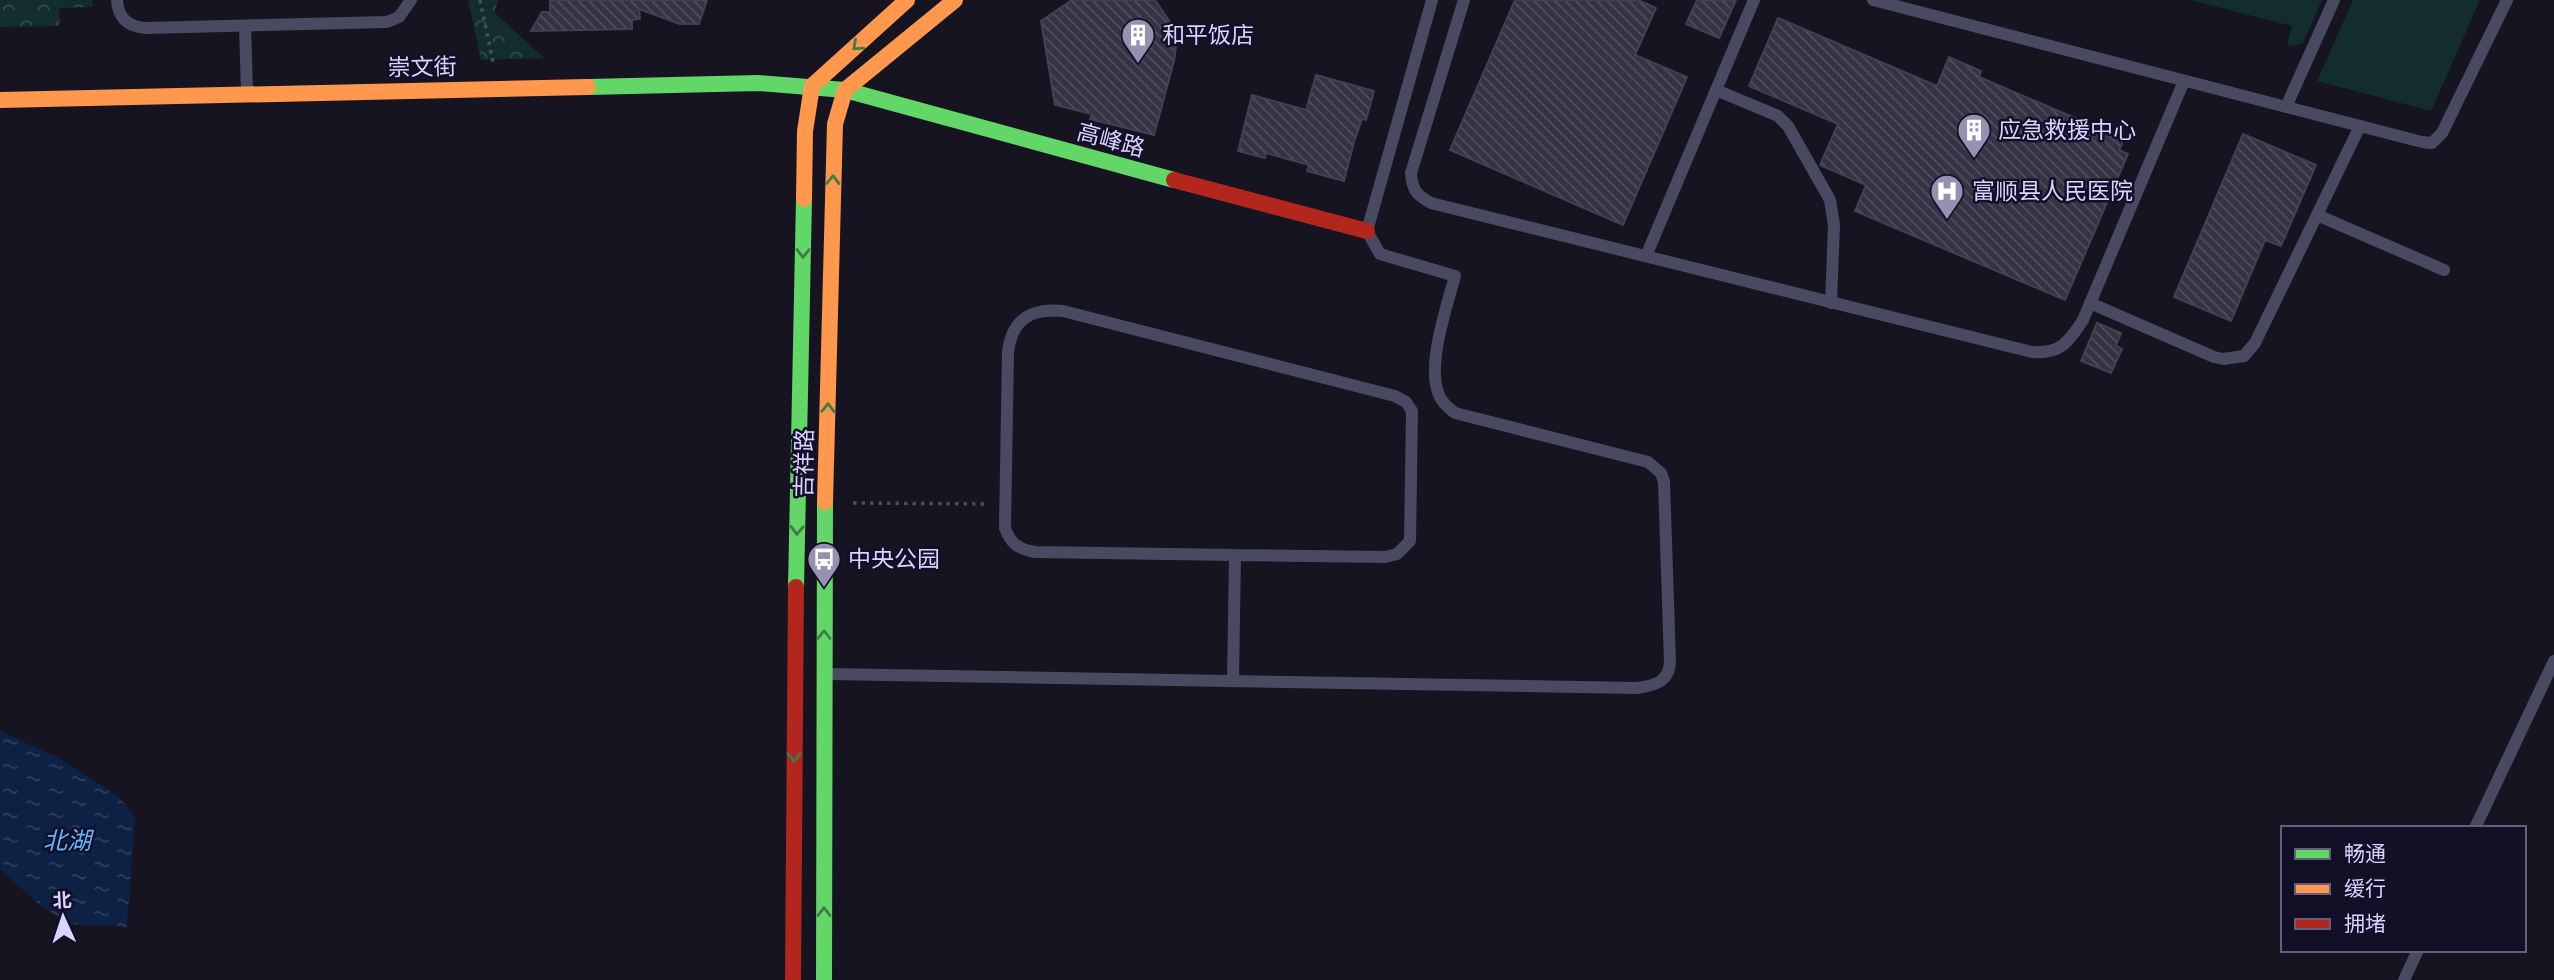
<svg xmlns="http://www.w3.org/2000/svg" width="2554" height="980" font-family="'Exo 2','Noto Sans SC',sans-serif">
<defs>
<pattern id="park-crowns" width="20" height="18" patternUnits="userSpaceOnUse" patternTransform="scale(1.75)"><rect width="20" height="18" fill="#132c2d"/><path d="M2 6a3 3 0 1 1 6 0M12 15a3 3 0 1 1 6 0" fill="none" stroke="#354a4c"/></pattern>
<pattern id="water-ripples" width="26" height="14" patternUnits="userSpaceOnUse" patternTransform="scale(1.75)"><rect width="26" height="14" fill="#0d2144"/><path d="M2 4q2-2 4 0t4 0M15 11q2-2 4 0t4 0" fill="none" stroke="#304060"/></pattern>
<pattern id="building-back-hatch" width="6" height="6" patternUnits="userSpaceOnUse" patternTransform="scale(1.75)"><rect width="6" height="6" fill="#343243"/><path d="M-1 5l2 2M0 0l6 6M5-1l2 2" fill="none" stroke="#514f5f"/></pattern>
</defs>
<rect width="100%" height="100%" fill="#161421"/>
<g fill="#132c2d">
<polygon points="2190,0 2322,0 2303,43 2293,46 2287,45 2292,26"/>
<polygon points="2353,0 2480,0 2431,111 2317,81"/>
</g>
<g fill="url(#park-crowns)">
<polygon points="0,0 92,0 93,7 59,8 60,26 0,27"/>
<polygon points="468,0 499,0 494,12 544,58 481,60"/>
</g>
<polygon fill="url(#water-ripples)" points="0,731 59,758 118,796 135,817 127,927 68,924 36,902 0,869"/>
<g fill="url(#building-back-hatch)" stroke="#433f54" stroke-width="2">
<polygon points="550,0 707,0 699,24 680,24 639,9 640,19 632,20 632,29 531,31 542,12 550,12"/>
<polygon points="1072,0 1155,0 1172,25 1176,46 1174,61 1154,135 1090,119 1092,114 1055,105 1041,21"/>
<polygon points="1515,0 1638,0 1656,8 1635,55 1687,77 1623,225 1450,150"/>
<polygon points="1697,0 1736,0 1719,38 1686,24"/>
<polygon points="1778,18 1937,86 1949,57 1981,71 1979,77 2124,139 2119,150 2128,154 2065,300 1855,211 1866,185 1820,165 1838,124 1749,86"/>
<polygon points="1316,75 1374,91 1366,120 1362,119 1354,142 1344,181 1307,171 1309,165 1266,153 1265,158 1238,151 1252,95 1306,110"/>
<polygon points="2243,134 2316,165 2281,246 2265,240 2231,321 2174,297"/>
<polygon points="2097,323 2121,333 2116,346 2122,349 2111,373 2081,361"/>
</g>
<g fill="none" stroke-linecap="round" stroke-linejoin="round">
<g stroke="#44505f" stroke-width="3.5" stroke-dasharray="3.5 5" stroke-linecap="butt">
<polyline points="480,0 493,62"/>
<polyline points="853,503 989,504"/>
</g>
<g stroke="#4a4962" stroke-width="12">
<path d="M 117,0 C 118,18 128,27 146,28 L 387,22 L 399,17 L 411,0"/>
<path d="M 1464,0 L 1411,173 C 1412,189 1416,195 1431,203 L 2032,352 C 2060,354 2068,343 2083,320 L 2184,81"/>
<polyline points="1873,0 2422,142 2432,143 2442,133 2507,0"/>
<polyline points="245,26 247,92"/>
<polyline points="1716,90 1778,116 1788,126 1830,200 1834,225 1831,303"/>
<polyline points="2286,107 2334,0"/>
<polyline points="2317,215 2444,270"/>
<polyline points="1646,256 1754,0"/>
<polyline points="2090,303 2214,357 2223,359 2244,356 2255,343 2360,126"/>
<path d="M 828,674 L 1636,688 C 1654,686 1669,682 1670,662 L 1664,482 L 1661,473 L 1648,462 L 1455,413 C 1449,408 1443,404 1440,397 C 1425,369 1447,306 1455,276 L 1380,254 L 1367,231 L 1432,0"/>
<path d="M 1233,681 L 1235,555 L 1385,557 L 1397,554 L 1410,541 L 1412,411 L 1406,402 L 1395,396 L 1063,311 C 1031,308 1012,319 1008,352 L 1005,528 C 1011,544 1018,549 1035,552 L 1235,555"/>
<polyline points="2475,828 2554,661"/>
<polyline points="2404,980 2418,950"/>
</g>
<g stroke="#63d668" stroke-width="16">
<polyline points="588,87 758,83 845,90 1174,180"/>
<polyline points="796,587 804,199"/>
<polyline points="824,980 825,502"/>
</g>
<g stroke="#ff974d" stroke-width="16">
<polyline points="0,100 588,87"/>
<polyline points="804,199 805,131 812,86 907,0"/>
<polyline points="825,502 835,124 845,90 955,0"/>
</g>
<g stroke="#b3261e" stroke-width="16">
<polyline points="1174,180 1367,231"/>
<polyline points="793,980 796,587"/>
</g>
</g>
<defs><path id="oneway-chevron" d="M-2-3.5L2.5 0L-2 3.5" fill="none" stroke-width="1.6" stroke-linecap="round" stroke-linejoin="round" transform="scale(1.75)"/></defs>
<g stroke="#3f7c4a">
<use href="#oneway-chevron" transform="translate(857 46) rotate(138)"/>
<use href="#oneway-chevron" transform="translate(833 180) rotate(-89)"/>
<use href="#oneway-chevron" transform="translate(803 253) rotate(91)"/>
<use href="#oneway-chevron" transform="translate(828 408) rotate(-89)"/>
<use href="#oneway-chevron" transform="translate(797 530) rotate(91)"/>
<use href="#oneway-chevron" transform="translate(824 635) rotate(-90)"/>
<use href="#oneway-chevron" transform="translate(794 757) rotate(90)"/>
<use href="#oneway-chevron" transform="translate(824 912) rotate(-90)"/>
</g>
<defs>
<symbol id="building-pin" viewBox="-11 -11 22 30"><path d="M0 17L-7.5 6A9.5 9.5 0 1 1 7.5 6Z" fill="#9591b1" stroke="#130f26"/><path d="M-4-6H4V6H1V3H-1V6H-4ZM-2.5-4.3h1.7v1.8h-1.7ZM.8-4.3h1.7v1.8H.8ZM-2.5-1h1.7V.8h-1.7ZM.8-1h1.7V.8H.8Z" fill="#fff"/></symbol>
<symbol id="hospital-pin" viewBox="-11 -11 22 30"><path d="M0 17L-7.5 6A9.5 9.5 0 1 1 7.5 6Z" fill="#9591b1" stroke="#130f26"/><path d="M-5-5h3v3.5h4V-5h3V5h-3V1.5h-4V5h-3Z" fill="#fff"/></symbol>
<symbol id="bus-pin" viewBox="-11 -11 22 30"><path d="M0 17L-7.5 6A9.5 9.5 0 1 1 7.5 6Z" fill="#9591b1" stroke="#130f26"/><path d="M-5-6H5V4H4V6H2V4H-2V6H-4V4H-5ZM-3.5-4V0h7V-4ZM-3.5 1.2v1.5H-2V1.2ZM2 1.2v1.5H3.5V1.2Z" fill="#fff"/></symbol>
</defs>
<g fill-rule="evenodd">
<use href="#building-pin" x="1119" y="16" width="38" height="52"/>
<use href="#building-pin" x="1955" y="111" width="38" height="52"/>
<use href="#hospital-pin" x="1928" y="172" width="38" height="52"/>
<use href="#bus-pin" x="805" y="540" width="38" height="52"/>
</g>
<g text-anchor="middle" stroke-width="5" stroke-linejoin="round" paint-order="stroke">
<g font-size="23" fill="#d9d4ff" stroke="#130f26" text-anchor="start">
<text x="1162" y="43">和平饭店</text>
<text x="1998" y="138">应急救援中心</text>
<text x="1972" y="199">富顺县人民医院</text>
<text x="848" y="567">中央公园</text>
</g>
<g font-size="23" fill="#d9d4ff" stroke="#130f26">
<text transform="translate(422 67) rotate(-1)" y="8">崇文街</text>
<text transform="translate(1111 140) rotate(15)" y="8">高峰路</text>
<text transform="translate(804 463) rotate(-89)" y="8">吉祥路</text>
</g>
<g font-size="24" font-style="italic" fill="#62b6ff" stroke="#130f26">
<text x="67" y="849">北湖</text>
</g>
</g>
<rect x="2281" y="826" width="245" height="126" fill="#130f26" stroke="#625e7d" stroke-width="2"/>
<rect x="2295" y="849" width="35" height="10" fill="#63d668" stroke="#625e7d" stroke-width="2"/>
<text x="2344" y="861" font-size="21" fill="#d9d4ff">畅通</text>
<rect x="2295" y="884" width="35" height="10" fill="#ff974d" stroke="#625e7d" stroke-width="2"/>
<text x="2344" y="896" font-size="21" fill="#d9d4ff">缓行</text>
<rect x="2295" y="919" width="35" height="10" fill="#b3261e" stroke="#625e7d" stroke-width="2"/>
<text x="2344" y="931" font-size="21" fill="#d9d4ff">拥堵</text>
<g transform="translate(63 917) rotate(357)" stroke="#130f26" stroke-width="5" paint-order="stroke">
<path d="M0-5L12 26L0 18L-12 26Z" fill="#d9d4ff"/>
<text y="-10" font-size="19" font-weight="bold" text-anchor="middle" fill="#d9d4ff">北</text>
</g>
</svg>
